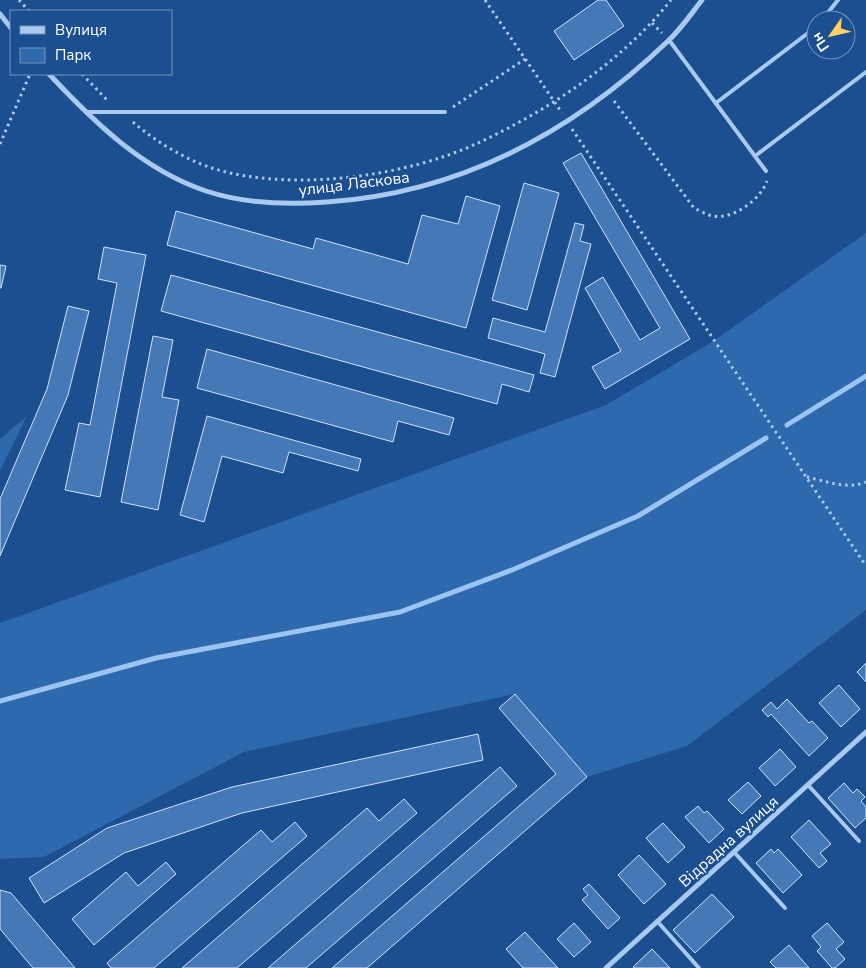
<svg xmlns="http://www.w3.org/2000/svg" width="866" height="968" font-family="'Nunito Sans',sans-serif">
<rect width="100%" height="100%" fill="#1b4f8f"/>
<g fill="#2e69ad">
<polygon points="866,233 866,610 687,746 587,777 515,694 244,752 44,857 0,859 0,623 606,405 712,342"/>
<polygon points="27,416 0,470 0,439"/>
</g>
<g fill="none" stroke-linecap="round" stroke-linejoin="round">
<g stroke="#9cc4f0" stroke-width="5">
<polyline points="787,425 866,376"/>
<polyline points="0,701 156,658 400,612 512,570 638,516 766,438"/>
</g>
</g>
<g fill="#4478b7" stroke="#cfe3fa">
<polygon points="598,0 606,0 624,26 574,60 554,31"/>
<polygon points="581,153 690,339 605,389 592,367 621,351 585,288 603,277 640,340 660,328 563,163"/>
<polygon points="524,183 559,193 527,310 492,300"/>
<polygon points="466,196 500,206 466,328 167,245 176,211 313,249 316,238 408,264 422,215 458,224"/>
<polygon points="575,223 584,225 580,241 591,244 555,377 540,373 545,354 488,338 493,318 545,332"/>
<polygon points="104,247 146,255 100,497 65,490 79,423 90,425 117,283 98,279"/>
<polygon points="0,265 6,266 1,288 0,288"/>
<polygon points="171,275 534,375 529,392 502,384 497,404 161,311"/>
<polygon points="68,306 89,311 68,395 0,556 0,499 47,389"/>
<polygon points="153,336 173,340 162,397 179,400 158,510 121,502"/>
<polygon points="207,349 454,418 449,435 398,421 393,442 197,388"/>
<polygon points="207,416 361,459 358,471 289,452 283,473 222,456 204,522 180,515"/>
<polygon points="866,663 866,682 857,672"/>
<polygon points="839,685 860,709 841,727 819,703"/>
<polygon points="515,694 587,777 367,968 332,968 556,774 499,708"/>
<polygon points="787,699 809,723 812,721 828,738 809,756 771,714 768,717 762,710 771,702 777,709"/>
<polygon points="478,734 483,760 242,813 124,853 44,903 29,878 107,828 232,787"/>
<polygon points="780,749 796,767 775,786 759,768"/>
<polygon points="500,767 517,786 306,968 268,968"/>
<polygon points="748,782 761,796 742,814 728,800"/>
<polygon points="844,783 853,793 857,789 865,797 861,801 866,807 866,818 855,828 828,798"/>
<polygon points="404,799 417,813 237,968 182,968 367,808 379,821"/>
<polygon points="698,806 704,813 707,811 724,829 709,843 685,817"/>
<polygon points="809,820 831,844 820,853 827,861 819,868 791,837"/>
<polygon points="295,822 307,836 154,968 111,968 107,963 261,830 272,842"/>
<polygon points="663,823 685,847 668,863 646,838"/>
<polygon points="771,849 774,853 778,849 802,875 783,893 756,863"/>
<polygon points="639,855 666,884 644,904 618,875"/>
<polygon points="166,862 176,874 94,945 72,919 126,872 138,886"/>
<polygon points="589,884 620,918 608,929 582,900 588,895 583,889"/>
<polygon points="0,890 11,893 75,968 33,968 0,929"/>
<polygon points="712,894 734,917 695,953 673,930"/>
<polygon points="574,923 591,942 574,957 557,939"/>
<polygon points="827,923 844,942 836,949 845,959 835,968 832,968 817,951 821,947 812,936"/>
<polygon points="525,932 558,968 523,968 506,949"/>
<polygon points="789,945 809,968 776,968 770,962"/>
<polygon points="652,949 670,968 634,968 633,967"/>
</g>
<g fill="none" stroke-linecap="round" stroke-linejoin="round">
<g stroke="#a9c9ee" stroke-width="3" stroke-dasharray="2.5 4" stroke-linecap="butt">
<polyline points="19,0 29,11"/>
<polyline points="485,0 562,113"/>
<polyline points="652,23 662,33"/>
<polyline points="82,74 109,102"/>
<path d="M 614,101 L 694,208 C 700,211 707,215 713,216 C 733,220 761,199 767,181"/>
<polyline points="453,107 525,59"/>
<path d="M 133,122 C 156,142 186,160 215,169 C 292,192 405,177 478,143 C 551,109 621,62 671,0"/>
<polyline points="572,129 866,566"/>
<polyline points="0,144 30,74"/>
<path d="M 807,477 C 825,481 848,490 866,482"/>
</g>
<g stroke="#a9c9ee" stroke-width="4">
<polyline points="822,20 838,0"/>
<polyline points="669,40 766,171"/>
<polyline points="716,103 816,27"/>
<polyline points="87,112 445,112"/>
<polyline points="755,156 866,72"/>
<polyline points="808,785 859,841"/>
<polyline points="734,852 785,908"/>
<polyline points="657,921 699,968"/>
</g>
<g stroke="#a9c9ee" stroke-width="5">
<polyline points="0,14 11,28"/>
<path d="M 49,74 C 94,122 143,170 206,191 C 245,204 287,205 327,202 C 460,193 573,132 668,41 C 681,29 691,14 702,0"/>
<polyline points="606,968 866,732"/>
</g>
</g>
<g text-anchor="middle" stroke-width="4" stroke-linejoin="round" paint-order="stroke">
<g font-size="16" fill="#fff" stroke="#1b4f8f">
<text transform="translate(354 183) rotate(-7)" y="6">улица Ласкова</text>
<text transform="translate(728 841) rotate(-42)" y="6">Відрадна вулиця</text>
</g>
</g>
<rect x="10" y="10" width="162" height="65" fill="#1b4f8f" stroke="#7695bc"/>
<rect x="20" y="26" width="25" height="8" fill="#a9c9ee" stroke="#7695bc"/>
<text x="55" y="35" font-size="15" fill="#ffffff">Вулиця</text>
<rect x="20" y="48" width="25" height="15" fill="#2e69ad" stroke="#7695bc"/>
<text x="55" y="60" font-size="15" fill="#ffffff">Парк</text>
<g transform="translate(831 35) rotate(236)"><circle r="24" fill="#1b4f8f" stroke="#7695bc"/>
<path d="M0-4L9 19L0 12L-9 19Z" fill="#ffd166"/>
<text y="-8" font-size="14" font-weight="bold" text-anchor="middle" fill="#ffffff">Пн</text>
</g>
</svg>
